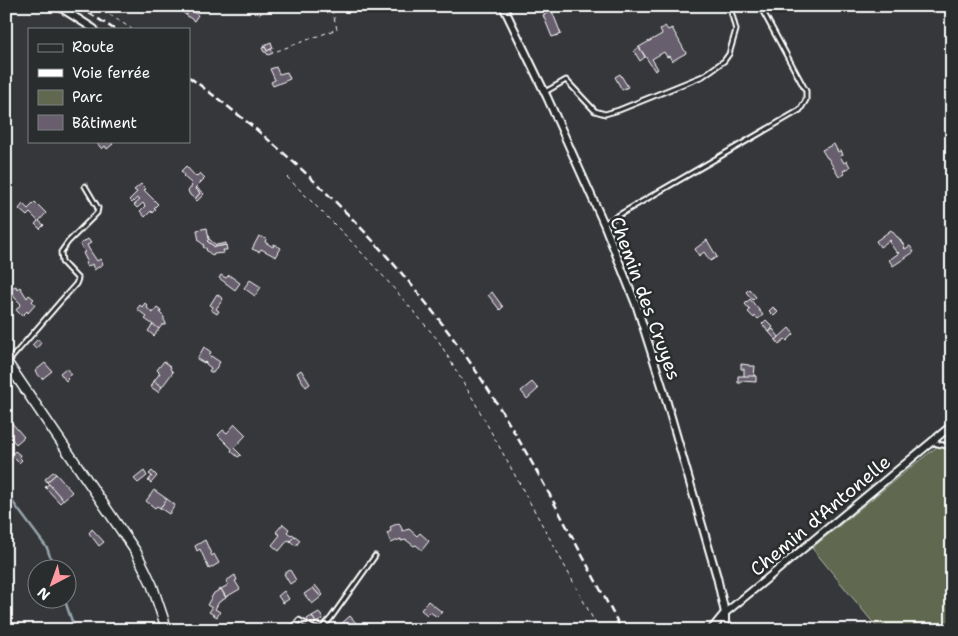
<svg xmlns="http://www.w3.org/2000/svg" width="958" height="636" font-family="'Shantell Sans',sans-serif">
<rect width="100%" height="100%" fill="#36373b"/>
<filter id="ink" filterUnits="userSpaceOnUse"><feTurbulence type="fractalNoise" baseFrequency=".02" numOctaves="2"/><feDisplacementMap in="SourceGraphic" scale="10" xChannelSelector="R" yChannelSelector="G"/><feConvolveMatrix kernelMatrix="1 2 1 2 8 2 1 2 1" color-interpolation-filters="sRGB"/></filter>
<g filter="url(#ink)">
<polygon fill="#61684f" stroke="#b0b4a7" points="952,435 952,630 879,630 812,548 911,467"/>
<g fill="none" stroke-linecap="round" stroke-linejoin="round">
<g stroke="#95a4ac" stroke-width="2.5">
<polyline points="6,493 47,548 54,568"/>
<polyline points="64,598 75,630"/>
</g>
</g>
<g fill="#685e6e" stroke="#fff">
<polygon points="186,6 191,8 186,15 182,12"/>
<polygon points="190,10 198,15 194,21 186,15"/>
<polygon points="552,11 561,34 552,37 543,15"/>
<polygon points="665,26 668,30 672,28 686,53 672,61 669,56 667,57 664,52 652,59 658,69 655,71 639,47 662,34 660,30"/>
<polygon points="271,42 273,48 267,51 264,45"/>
<polygon points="265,47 267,51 271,49 273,53 268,55 266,52 264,52 262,48"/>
<polygon points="639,47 645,57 640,61 634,51"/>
<polygon points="276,67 279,74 287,72 290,79 273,86 271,82 275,80 270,69"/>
<polygon points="620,74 628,87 622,90 615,77"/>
<polygon points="95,141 111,141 113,144 107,149 105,146 102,149"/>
<polygon points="834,144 838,152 841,150 843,155 840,156 844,163 847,161 850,167 843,171 845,174 839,177 828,158 827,158 822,150"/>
<polygon points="186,166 196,177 200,173 205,178 195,188 200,193 195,199 190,195 188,191 192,186 190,184 191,183 183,176 184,175 181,171"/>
<polygon points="141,184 146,189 144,190 158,204 154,208 156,209 152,213 151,211 145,217 140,211 145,206 143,203 137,208 134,205 140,200 137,198 132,203 129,200 137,192 134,190"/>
<polygon points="196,187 204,194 197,201 195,199 200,193 195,188"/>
<polygon points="35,202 46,213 39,221 44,225 40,229 35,224 38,221 30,213 27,216 19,209 23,204 28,209"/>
<polygon points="207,228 209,239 207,241 215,247 226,245 227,250 223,250 224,253 214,254 213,256 206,250 207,249 203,247 204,245 199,241 197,230"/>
<polygon points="891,230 897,237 898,237 905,247 904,248 905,249 910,246 914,252 893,266 889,260 899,253 898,252 897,253 889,242 891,241 890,240 880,247 876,241"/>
<polygon points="259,236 266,239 265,242 273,247 274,244 281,248 276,257 261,249 259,252 252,249"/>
<polygon points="88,239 91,243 87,245 89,249 97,261 100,259 103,264 94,270 92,264 87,267 85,263 87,261 83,253 85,252 80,244"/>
<polygon points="209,239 216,245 226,243 226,245 215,247 207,241"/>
<polygon points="707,240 717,257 710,261 704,252 699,256 695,249"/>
<polygon points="221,275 226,278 229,275 240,283 235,290 219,278"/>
<polygon points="250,280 261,287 255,296 244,288"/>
<polygon points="16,286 17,289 20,287 27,298 29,295 34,299 32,301 35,305 28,313 27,311 22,316 16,310 21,304 15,298 9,289"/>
<polygon points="749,289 756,297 753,300 746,292"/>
<polygon points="492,292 503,307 500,310 488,295"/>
<polygon points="217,294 223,299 216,309 219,311 217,314 211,310 213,307 210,305"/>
<polygon points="750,299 763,315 758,319 755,316 754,318 748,312 750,310 745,304"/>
<polygon points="145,303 148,306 147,308 153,313 157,308 161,311 160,313 164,317 164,320 166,323 165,325 162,325 159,329 145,319 147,317 137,309 140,305 142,307"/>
<polygon points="773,307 778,312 774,316 769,311"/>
<polygon points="766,320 773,327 769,332 762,324"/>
<polygon points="153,324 159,329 154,336 148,331"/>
<polygon points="789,328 794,334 787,341 785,339 779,344 776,340"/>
<polygon points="773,329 779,337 776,340 769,332"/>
<polygon points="38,339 41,343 36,349 32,345"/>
<polygon points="204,347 211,352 209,356 211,357 211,356 220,362 213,373 209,371 211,368 206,364 206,363 205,362 204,363 197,359"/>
<polygon points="164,361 171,367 170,369 173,372 162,387 154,381 160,373 157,370"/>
<polygon points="45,363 52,371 42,379 35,371"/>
<polygon points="741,364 749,365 749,366 755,366 754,377 744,377 744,369 741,369"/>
<polygon points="66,368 71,374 67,378 68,379 66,381 60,373"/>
<polygon points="301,370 310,384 306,387 297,373"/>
<polygon points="738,376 756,376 756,382 741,381 741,383 738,383"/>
<polygon points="154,381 162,387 158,392 151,387"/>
<polygon points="532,382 538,389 527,399 521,391"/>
<polygon points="12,423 24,437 16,444 6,432 6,429"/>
<polygon points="235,424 246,435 234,448 241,455 238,457 231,451 232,449 218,435 223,430 227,433"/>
<polygon points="15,451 20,455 19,457 22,460 19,463 11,455"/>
<polygon points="144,471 147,476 138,483 134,479"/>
<polygon points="152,471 157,476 151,483 148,481 152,476 149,474"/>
<polygon points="53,472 56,474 47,482 45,479"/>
<polygon points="56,474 72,492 63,500 47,482"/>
<polygon points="49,484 63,500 60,503 45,487"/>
<polygon points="154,490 167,499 160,508 157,506 155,508 146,501"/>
<polygon points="167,499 175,505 169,514 160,508"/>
<polygon points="399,523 403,531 409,529 417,536 420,533 429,541 422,550 416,545 414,546 406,540 401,541 401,539 391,543 387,533 391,531 390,527"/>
<polygon points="283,524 289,529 287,532 291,535 292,534 295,536 290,541 288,540 279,551 272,545 280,535 276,532"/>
<polygon points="92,529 104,542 99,546 89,533"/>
<polygon points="295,536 300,540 296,546 290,541"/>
<polygon points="205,540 212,556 214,554 219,563 209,569 200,549 197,551 195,546"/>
<polygon points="290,570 296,580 290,584 284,574"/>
<polygon points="235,575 237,580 235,581 240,589 226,597 221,589 228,585 226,581"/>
<polygon points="315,585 323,595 321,597 313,588"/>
<polygon points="313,588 321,597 312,604 304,594"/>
<polygon points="221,589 226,598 219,602 215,609 220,612 217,617 209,612 212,608 207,605 214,593"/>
<polygon points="284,591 289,599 283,603 278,596"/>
<polygon points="428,601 442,612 437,617 430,612 427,615 421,610"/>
<polygon points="319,612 323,619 316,623 312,616"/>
<polygon points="312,616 316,623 311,626 307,619"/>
<polygon points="350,616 356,623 349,630 344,630 340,625"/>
<polygon points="356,623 361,628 359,630 352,630 351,628"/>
</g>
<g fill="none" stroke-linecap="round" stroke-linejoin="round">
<defs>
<g id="service">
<polyline points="545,92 566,80 595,111 605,114 619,110 703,76 724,61 729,54 736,30 731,11 733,6"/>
<polyline points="605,223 800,110 806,100 806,91 760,6"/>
<polyline points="8,362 60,302 76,284 78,279 62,262 61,252 68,242 97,213 98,208 85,186"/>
<polyline points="933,443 952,447"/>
<polyline points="291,630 299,620 315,629 322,628 331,618 375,556"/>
</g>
<g id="minor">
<polyline points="58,6 94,29"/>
<polyline points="503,6 547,97 604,224 637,307 663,389 717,577 725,613 725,630"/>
<polyline points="711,630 725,613 763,582 952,425"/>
</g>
<polyline id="secondary" points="6,361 136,552 145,570 152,585 167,630"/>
</defs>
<use href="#service" stroke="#fff" stroke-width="7"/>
<use href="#minor" stroke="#fff" stroke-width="10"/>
<use href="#secondary" stroke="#fff" stroke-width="12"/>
<g stroke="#fff" stroke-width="1" stroke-dasharray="4 4" stroke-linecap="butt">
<polyline points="96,6 132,29"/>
<polyline points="259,14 279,6"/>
<polyline points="277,51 337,29 331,6"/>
<polyline points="287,177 349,239 384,277 438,340 473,399 555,548 599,630"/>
</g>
<use href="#service" stroke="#2a2d2e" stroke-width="3"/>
<use href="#minor" stroke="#2a2d2e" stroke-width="6"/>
<use href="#secondary" stroke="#2a2d2e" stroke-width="9"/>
<g stroke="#fff" stroke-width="2.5" stroke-dasharray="8 4" stroke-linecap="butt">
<polyline points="78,6 114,29"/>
<path d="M 189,77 C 303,160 406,264 484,383 C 535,462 577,547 622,630"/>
</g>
</g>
</g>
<g text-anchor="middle" stroke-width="5" stroke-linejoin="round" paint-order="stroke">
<g font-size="19" fill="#fff" stroke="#2a2d2e">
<text transform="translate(646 298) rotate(70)" y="7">Chemin des Cruyes</text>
<text transform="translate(820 515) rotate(-40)" y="7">Chemin d'Antonelle</text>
</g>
</g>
<rect width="958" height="636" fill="none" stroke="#2a2d2e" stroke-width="25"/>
<rect x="12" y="12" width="933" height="611" fill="none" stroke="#fff" stroke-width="2" filter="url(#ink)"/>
<rect x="28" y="28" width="162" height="115" fill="#2a2d2e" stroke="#7f8182"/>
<rect x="38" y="44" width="25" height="8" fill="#2a2d2e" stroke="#7f8182"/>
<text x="72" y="52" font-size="15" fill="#ffffff">Route</text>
<rect x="38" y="69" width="25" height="8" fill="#ffffff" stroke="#7f8182"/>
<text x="72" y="78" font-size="15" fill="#ffffff">Voie ferrée</text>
<rect x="38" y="90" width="25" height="15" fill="#61684f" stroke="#7f8182"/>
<text x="72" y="102" font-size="15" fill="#ffffff">Parc</text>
<rect x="38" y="115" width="25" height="15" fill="#685e6e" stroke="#7f8182"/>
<text x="72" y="128" font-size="15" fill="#ffffff">Bâtiment</text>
<g transform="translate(52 584) rotate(221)"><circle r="24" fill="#2a2d2e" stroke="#7f8182"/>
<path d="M0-4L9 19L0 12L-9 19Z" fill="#ff9aa2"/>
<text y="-8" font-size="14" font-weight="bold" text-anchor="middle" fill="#ffffff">N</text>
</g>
</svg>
